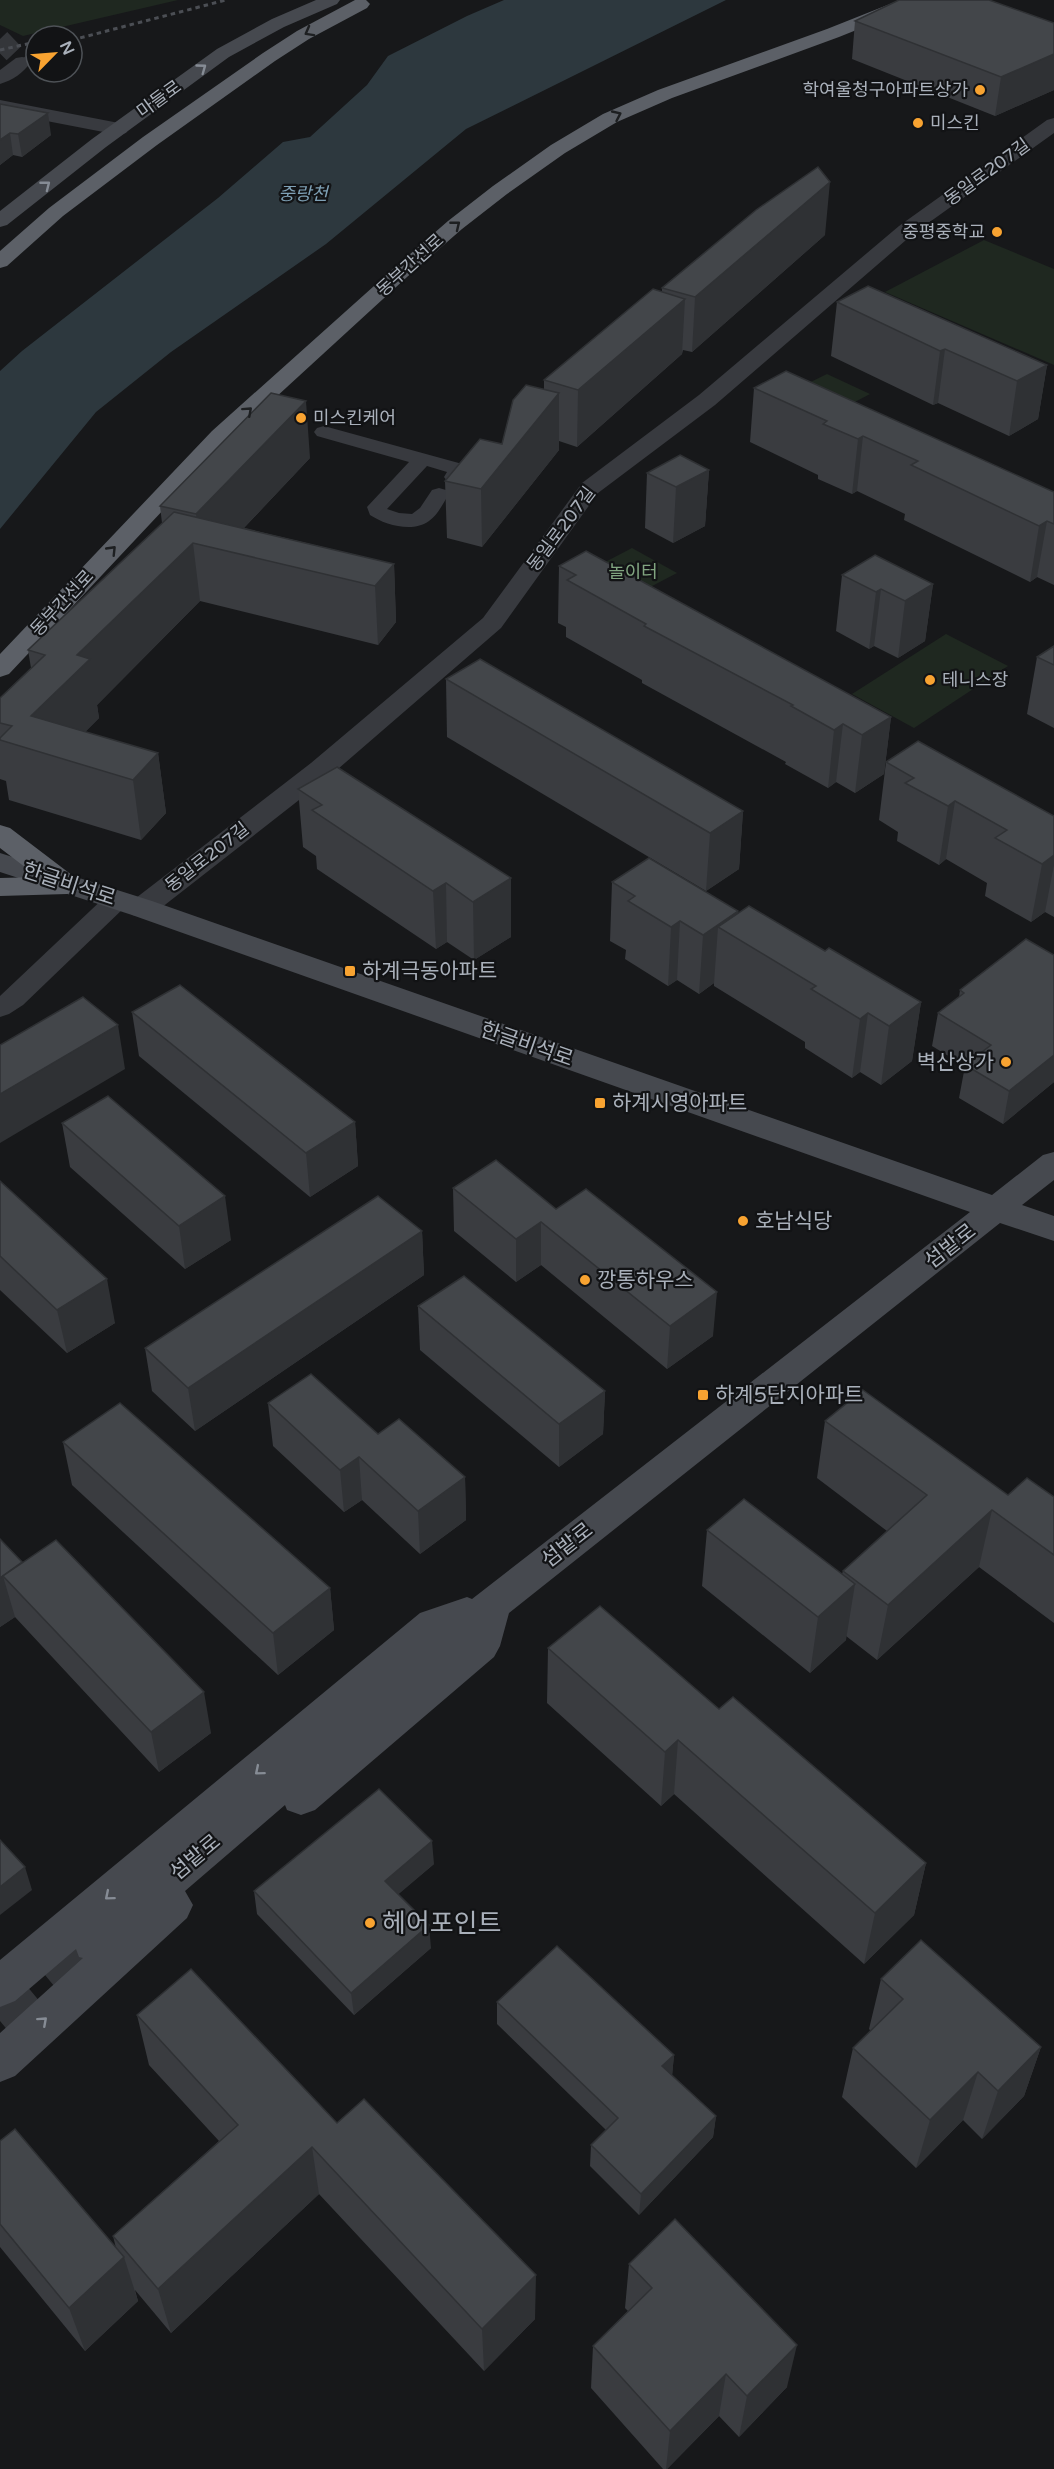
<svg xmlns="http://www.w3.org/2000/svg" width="1054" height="2469" font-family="'Varela Round','Noto Sans KR',sans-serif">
<rect width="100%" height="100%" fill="#17181a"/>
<g fill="#1f2820">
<polygon points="0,0 178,0 23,36 0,25"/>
<polygon points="984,240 1054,269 1054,365 885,292"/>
<polygon points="827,374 870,394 832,414 788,393"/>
<polygon points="632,548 677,573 633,596 588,571"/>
<polygon points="946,634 1008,666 914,728 852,694"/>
</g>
<polygon fill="#2d383e" points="504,0 726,0 466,129 326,244 171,352 96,412 0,529 0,371 22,351 218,198 283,142 310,137 367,85 388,56 467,16"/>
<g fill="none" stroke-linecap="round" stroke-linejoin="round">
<polyline stroke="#34363a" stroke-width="20" stroke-dasharray="20 10" stroke-linecap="butt" points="0,39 22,62"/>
<polyline stroke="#34363a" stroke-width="43" stroke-dasharray="43 21" stroke-linecap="butt" points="0,2021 94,1943"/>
<g fill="#383a3f" fill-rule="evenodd">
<path d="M 324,426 L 466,465 L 469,469 L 461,481 L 447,481 L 444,477 L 447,472 L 427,466 L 387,509 L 399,513 L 412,514 L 420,508 L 432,490 L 439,488 L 446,490 L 449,494 C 443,503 438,515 429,521 C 413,533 385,525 370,515 L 367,507 L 409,462 L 317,436 L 314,432 L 317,428 Z"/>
<polygon points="117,892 126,894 129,900 126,906 23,1005 9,1014 0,1017 0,996 108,894"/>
</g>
<g fill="#383a3f" fill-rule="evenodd">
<path d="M 22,57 L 28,58 L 31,62 C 23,73 13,80 0,84 L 0,70 L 16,58 Z"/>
<polygon points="0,100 119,123 126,125 129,129 126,133 119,135 0,112"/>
<polygon points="1054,118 1054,133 913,234 715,405 598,493 501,628 331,775 152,915 142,917 132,915 128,908 132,901 311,763 483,618 582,483 699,395 899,226 1047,120"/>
</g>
<g fill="#46494f" fill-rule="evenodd">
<polygon points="316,0 340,0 337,4 284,27 229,57 106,147 7,225 0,227 0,211 92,139 217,49 272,19"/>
<polygon points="0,853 152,901 992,1195 1043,1155 1054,1152 1054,1180 1022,1205 1054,1216 1054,1241 1000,1223 509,1613 500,1646 494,1657 315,1810 301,1815 287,1810 285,1805 185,1891 193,1905 187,1918 15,2076 0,2082 0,2033 83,1958 79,1957 76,1949 15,2001 0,2007 0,1960 420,1613 467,1597 472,1599 970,1212 132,915 0,872"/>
</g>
<g fill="#5c6067" fill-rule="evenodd">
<polygon points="355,0 366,0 370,4 367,8 309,39 275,61 157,145 63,216 7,266 0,268 0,251 49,208 143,137 263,53 297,31"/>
<polygon points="900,0 924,0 921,4 839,37 672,98 617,122 565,153 507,194 462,229 407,277 228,441 9,674 0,677 0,654 212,431 393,269 448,221 493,186 551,145 603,114 658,90 827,29"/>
<polygon points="0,825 10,828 77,879 81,885 77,891 67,894 0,896 0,878 38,877 0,848"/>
</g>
<g stroke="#4b4e54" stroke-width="3" stroke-dasharray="4.5 4" stroke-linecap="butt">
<polyline points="72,40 226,0"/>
<polyline points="0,50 36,42"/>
</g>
</g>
<g fill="#3a3c40">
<polygon points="855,21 1054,23 1054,90 995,116 852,59"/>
<polygon points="0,104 51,135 22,157 13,155 0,165"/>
<polygon points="825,235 692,352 683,350 682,354 577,447 559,441 559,450 482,547 447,538 445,481 502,444 544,389 544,380 662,292 662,288"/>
<polygon points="837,302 1047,365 1038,419 1009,436 938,403 933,405 831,356"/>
<polygon points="754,388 1054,492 1054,585 1037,577 1030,582 904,520 905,514 857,491 852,494 818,479 818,475 750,442"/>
<polygon points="310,458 244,528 394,564 396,622 378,645 200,601 97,705 99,718 85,732 158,753 166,813 141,840 9,800 6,781 0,779 0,698 31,668 28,650 162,523 160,506"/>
<polygon points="709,470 705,526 673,543 645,528 647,473"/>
<polygon points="559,566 891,717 884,774 855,793 836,782 828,788 785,764 786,762 642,683 642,680 566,637 566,627 558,623"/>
<polygon points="842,575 933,584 925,641 898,658 874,646 869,649 836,631"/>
<polygon points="1054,646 1054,728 1027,714 1037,657"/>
<polygon points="446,679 743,811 739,869 706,891 447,737"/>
<polygon points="886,762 1054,816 1054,917 1045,912 1031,922 985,896 987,883 946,859 939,865 897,841 898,832 879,820"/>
<polygon points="337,767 511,937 474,960 447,942 436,949 317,869 316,856 303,847 298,789"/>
<polygon points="612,882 738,911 738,913 825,951 921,1002 912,1061 881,1085 860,1072 852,1078 805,1048 805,1042 714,986 714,983 699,994 677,980 668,986 625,959 626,950 610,941"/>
<polygon points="1054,955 1054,1082 1003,1124 959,1098 965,1066 932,1046 938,1013 959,997 960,990"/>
<polygon points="132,1012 355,1122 358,1166 310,1197 139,1056"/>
<polygon points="62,1123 231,1240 185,1269 70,1167"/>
<polygon points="0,1181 115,1323 67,1353 0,1290"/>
<polygon points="453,1188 556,1209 713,1336 667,1369 541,1265 516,1282 454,1231"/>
<polygon points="422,1231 424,1275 195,1431 152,1391 145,1348"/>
<polygon points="418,1306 605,1391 603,1434 559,1467 420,1350"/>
<polygon points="268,1403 378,1434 465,1477 466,1520 420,1554 362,1500 344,1512 273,1446"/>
<polygon points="825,1421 1008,1495 1054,1497 1054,1623 979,1567 877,1660 846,1636 846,1640 810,1673 702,1586 707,1530 842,1574 843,1571 887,1531 817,1478"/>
<polygon points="63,1442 330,1588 334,1630 278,1675 72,1485"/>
<polygon points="0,1539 23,1563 211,1733 159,1772 15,1617 0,1627"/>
<polygon points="548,1648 719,1709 926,1863 914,1915 864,1964 674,1794 661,1806 547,1703"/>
<polygon points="434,1864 398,1894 431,1948 354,2015 257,1914 254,1891"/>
<polygon points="881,1979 1041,2047 1024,2096 982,2139 963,2120 916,2168 842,2097 853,2048 871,2031 869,2029"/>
<polygon points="497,2002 674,2055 672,2076 716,2116 713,2137 639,2215 590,2166 591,2145 606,2130 497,2024"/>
<polygon points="137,2015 337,2123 535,2319 484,2371 319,2194 171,2333 135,2290 138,2301 85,2351 0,2247 0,2141 116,2248 113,2236 219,2141 149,2065"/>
<polygon points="629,2264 787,2387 739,2437 719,2416 667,2469 663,2469 591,2388 593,2346 628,2311 625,2308"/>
</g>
<g fill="#2f3134">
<polygon points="1054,54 1054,90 995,116 1001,77"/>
<polygon points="48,113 51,135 22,157 18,134"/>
<polygon points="10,133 13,155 0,165 0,140"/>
<polygon points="830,182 825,235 692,352 695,297"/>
<polygon points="685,299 682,354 577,447 578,390"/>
<polygon points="945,349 938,403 933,405 940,351"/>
<polygon points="1047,365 1038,419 1009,436 1017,381"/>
<polygon points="559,393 559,450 482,547 481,489"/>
<polygon points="306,401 310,458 223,550 199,544 196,514"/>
<polygon points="863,436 857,491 852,494 858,439"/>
<polygon points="709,470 705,526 673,543 676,487"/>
<polygon points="1047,521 1037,577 1030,582 1039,526"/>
<polygon points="193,543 200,601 97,705 99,718 59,758 31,716 77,655"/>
<polygon points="394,564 396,622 378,645 375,586"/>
<polygon points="933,584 925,641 898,658 905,601"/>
<polygon points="881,589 874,646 869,649 876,592"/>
<polygon points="891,717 884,774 855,793 862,735"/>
<polygon points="843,724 836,782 828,788 834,730"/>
<polygon points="158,753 166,813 141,840 133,780"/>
<polygon points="955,801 946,859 939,865 948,806"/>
<polygon points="743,811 739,869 706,891 710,833"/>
<polygon points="1054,855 1054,865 1045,912 1031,922 1042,864"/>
<polygon points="511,878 511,937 474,960 473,902"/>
<polygon points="446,883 447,942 436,949 433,891"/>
<polygon points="738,911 736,938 718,927 714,983 699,994 703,935"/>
<polygon points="680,921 677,980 668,986 671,927"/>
<polygon points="921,1002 912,1061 881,1085 889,1026"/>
<polygon points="868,1013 860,1072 852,1078 860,1019"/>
<polygon points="118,1025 125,1069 0,1143 0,1094"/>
<polygon points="1054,1055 1054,1082 1003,1124 1009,1091"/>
<polygon points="355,1122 358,1166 310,1197 306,1153"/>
<polygon points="225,1196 231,1240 185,1269 179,1226"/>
<polygon points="541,1222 541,1265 516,1282 516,1239"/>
<polygon points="422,1231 424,1275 195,1431 188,1388"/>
<polygon points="107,1279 115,1323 67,1353 57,1310"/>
<polygon points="717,1292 713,1336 667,1369 670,1326"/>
<polygon points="605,1391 603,1434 559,1467 559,1424"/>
<polygon points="359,1457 362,1500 344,1512 340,1470"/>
<polygon points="465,1477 466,1520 420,1554 418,1511"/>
<polygon points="992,1510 979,1567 877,1660 888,1605"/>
<polygon points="3,1576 15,1617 0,1627 0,1578"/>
<polygon points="855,1584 846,1640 810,1673 818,1617"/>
<polygon points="330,1588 334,1630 278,1675 273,1633"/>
<polygon points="204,1692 211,1733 159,1772 151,1732"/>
<polygon points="678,1740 674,1794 661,1806 665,1752"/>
<polygon points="432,1841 434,1864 387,1904 385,1881"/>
<polygon points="926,1863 914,1915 864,1964 875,1913"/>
<polygon points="25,1867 32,1890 0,1915 0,1887"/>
<polygon points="429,1925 431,1948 354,2015 351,1993"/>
<polygon points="1041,2047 1024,2096 982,2139 998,2091"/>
<polygon points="674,2055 672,2076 662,2066"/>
<polygon points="978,2072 963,2120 916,2168 930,2120"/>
<polygon points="716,2116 713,2137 639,2215 641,2194"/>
<polygon points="312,2147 319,2194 171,2333 158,2289"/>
<polygon points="124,2257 138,2301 85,2351 69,2308"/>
<polygon points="536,2275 535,2319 484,2371 482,2329"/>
<polygon points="797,2345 787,2387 739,2437 747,2396"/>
<polygon points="726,2374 719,2416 667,2469 666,2469 670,2431"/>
</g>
<g fill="#43464a" stroke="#2f3134" stroke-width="1.5">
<polygon points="899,0 989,0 1054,23 1054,54 1001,77 855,21"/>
<polygon points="0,104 48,113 18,134 10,133 0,140"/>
<polygon points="818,167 830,182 695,297 662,288 756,210"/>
<polygon points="868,286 1047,365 1017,381 945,349 940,351 837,302"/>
<polygon points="653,289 685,299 578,390 544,380"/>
<polygon points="786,371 1054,492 1054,524 1047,521 1039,526 911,465 918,461 863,436 858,439 823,424 827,421 754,388"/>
<polygon points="526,385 559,393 481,489 445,481 480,439 502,444 513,400"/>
<polygon points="271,393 306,401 196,514 160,506"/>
<polygon points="680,455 709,470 676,487 647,473"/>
<polygon points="174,512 394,564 375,586 193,543 77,655 90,659 31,716 158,753 133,780 0,740 0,738 12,726 0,723 0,698 45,655 28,650"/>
<polygon points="586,551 891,717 862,735 843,724 834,730 791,706 793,705 644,626 646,624 567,580 576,575 559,566"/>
<polygon points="875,555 933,584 905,601 881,589 876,592 842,575"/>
<polygon points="1054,646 1054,665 1037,657"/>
<polygon points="480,659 743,811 710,833 446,679"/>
<polygon points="918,741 1054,816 1054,855 1042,864 995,838 1007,830 955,801 948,806 905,783 914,778 886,762"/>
<polygon points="337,767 511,878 473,902 446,883 433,891 312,810 322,805 298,789"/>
<polygon points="649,858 738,911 703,935 680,921 671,927 628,901 635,896 612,882"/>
<polygon points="749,906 825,951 829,948 921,1002 889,1026 868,1013 860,1019 811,989 816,986 718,927"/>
<polygon points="1026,939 1054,955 1054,1055 1009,1091 965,1065 991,1045 938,1013 964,993 960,990"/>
<polygon points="180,985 355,1122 306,1153 132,1012"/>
<polygon points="83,997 118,1025 0,1094 0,1045"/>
<polygon points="108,1096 225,1196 179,1226 62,1123"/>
<polygon points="496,1160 556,1209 586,1189 717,1292 670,1326 541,1222 516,1239 453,1188"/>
<polygon points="0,1181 107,1279 57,1310 0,1256"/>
<polygon points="378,1196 422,1231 188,1388 145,1348"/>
<polygon points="464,1276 605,1391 559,1424 418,1306"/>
<polygon points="311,1374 378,1434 399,1419 465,1477 418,1511 359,1457 340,1470 268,1403"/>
<polygon points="863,1390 1008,1495 1027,1478 1054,1497 1054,1555 992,1510 888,1605 843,1571 927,1495 825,1421"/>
<polygon points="120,1403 330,1588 273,1633 63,1442"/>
<polygon points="744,1499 855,1584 818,1617 707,1530"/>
<polygon points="0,1539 22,1562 0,1578"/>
<polygon points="56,1540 204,1692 151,1732 3,1576"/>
<polygon points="600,1606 719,1709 733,1697 926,1863 875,1913 678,1740 665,1752 548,1648"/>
<polygon points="379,1789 432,1841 385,1881 429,1925 351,1993 254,1891"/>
<polygon points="0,1840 25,1867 0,1887"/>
<polygon points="921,1940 1041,2047 998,2091 978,2072 930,2120 853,2048 903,1999 881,1979"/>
<polygon points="557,1946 674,2055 662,2066 716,2116 641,2194 591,2145 618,2118 497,2002"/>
<polygon points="191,1969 337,2123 364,2099 536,2275 482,2329 312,2147 158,2289 113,2236 238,2125 137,2015"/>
<polygon points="15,2129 124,2257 69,2308 0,2224 0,2141"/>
<polygon points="675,2219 797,2345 747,2396 726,2374 670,2431 593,2346 652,2288 629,2264"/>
</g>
<defs><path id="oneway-chevron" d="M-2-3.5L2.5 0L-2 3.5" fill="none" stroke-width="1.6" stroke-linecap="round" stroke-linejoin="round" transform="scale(1.5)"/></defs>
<g stroke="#1d1f21">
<use href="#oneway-chevron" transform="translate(309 32) rotate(151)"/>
<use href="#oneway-chevron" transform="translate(617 115) rotate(-25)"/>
<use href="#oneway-chevron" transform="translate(456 225) rotate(-39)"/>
<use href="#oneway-chevron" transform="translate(248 411) rotate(-42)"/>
<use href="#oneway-chevron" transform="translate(112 550) rotate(-46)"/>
</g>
<g stroke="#868c95">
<use href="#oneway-chevron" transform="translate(202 68) rotate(-36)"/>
<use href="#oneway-chevron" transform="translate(46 185) rotate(-38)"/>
<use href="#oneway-chevron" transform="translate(259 1771) rotate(140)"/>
<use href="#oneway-chevron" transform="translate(109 1896) rotate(140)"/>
<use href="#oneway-chevron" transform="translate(43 2021) rotate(-42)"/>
</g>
<g fill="#f8a331" stroke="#121315" stroke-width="2">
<circle cx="980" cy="90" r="6"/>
<circle cx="918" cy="123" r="6"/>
<circle cx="997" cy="232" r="6"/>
<circle cx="301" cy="418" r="6"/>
<circle cx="930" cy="680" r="6"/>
<rect x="344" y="965" width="12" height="12" rx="3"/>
<circle cx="1006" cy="1062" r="6"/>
<rect x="594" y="1097" width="12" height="12" rx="3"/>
<circle cx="743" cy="1221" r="6"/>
<circle cx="585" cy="1280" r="6"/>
<rect x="697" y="1389" width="12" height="12" rx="3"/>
<circle cx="370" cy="1923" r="6"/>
</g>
<g text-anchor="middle" stroke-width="4.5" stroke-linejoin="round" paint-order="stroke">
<g font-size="18" fill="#a9b0ba" stroke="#121315" text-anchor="start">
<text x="968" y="96" text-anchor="end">학여울청구아파트상가</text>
<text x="930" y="129">미스킨</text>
<text x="985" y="238" text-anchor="end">중평중학교</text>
<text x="313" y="424">미스킨케어</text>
<text x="942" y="686">테니스장</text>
</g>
<g font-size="18" fill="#a9b0ba" stroke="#121315">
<text transform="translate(159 99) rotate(-36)" y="6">마들로</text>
<text transform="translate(987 172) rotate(-36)" y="6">동일로207길</text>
<text transform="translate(410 265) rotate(-42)" y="6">동부간선로</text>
<text transform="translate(561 529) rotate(-53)" y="6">동일로207길</text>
<text transform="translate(62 603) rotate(-47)" y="6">동부간선로</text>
<text transform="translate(207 857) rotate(-38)" y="6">동일로207길</text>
</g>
<g font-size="18" font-style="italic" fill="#7fa1b6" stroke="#121315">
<text x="303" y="200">중랑천</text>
</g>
<g font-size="18" fill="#81a580" stroke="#121315">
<text x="633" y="578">놀이터</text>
</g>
<g font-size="21" fill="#a9b0ba" stroke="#121315">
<text transform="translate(69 884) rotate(18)" y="7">한글비석로</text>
<text transform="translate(527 1044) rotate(19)" y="7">한글비석로</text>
<text transform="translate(950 1246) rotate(-38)" y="7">섬밭로</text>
<text transform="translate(567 1545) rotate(-38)" y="7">섬밭로</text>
<text transform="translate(195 1857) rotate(-40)" y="7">섬밭로</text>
</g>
<g font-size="21" fill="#a9b0ba" stroke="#121315" text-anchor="start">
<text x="362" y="978">하계극동아파트</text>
<text x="994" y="1069" text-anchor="end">벽산상가</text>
<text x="612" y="1110">하계시영아파트</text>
<text x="755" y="1228">호남식당</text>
<text x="597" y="1287">깡통하우스</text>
<text x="715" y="1402">하계5단지아파트</text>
</g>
<g font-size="26" fill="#a9b0ba" stroke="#121315" text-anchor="start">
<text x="382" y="1932">헤어포인트</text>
</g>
</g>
<g transform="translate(54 54) rotate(65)"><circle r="28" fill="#121315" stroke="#4e5257" stroke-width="1.5"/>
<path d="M0-4.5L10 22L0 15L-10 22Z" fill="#f8a331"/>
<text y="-9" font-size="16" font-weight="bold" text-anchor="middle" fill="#a9b0ba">N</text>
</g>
</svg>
